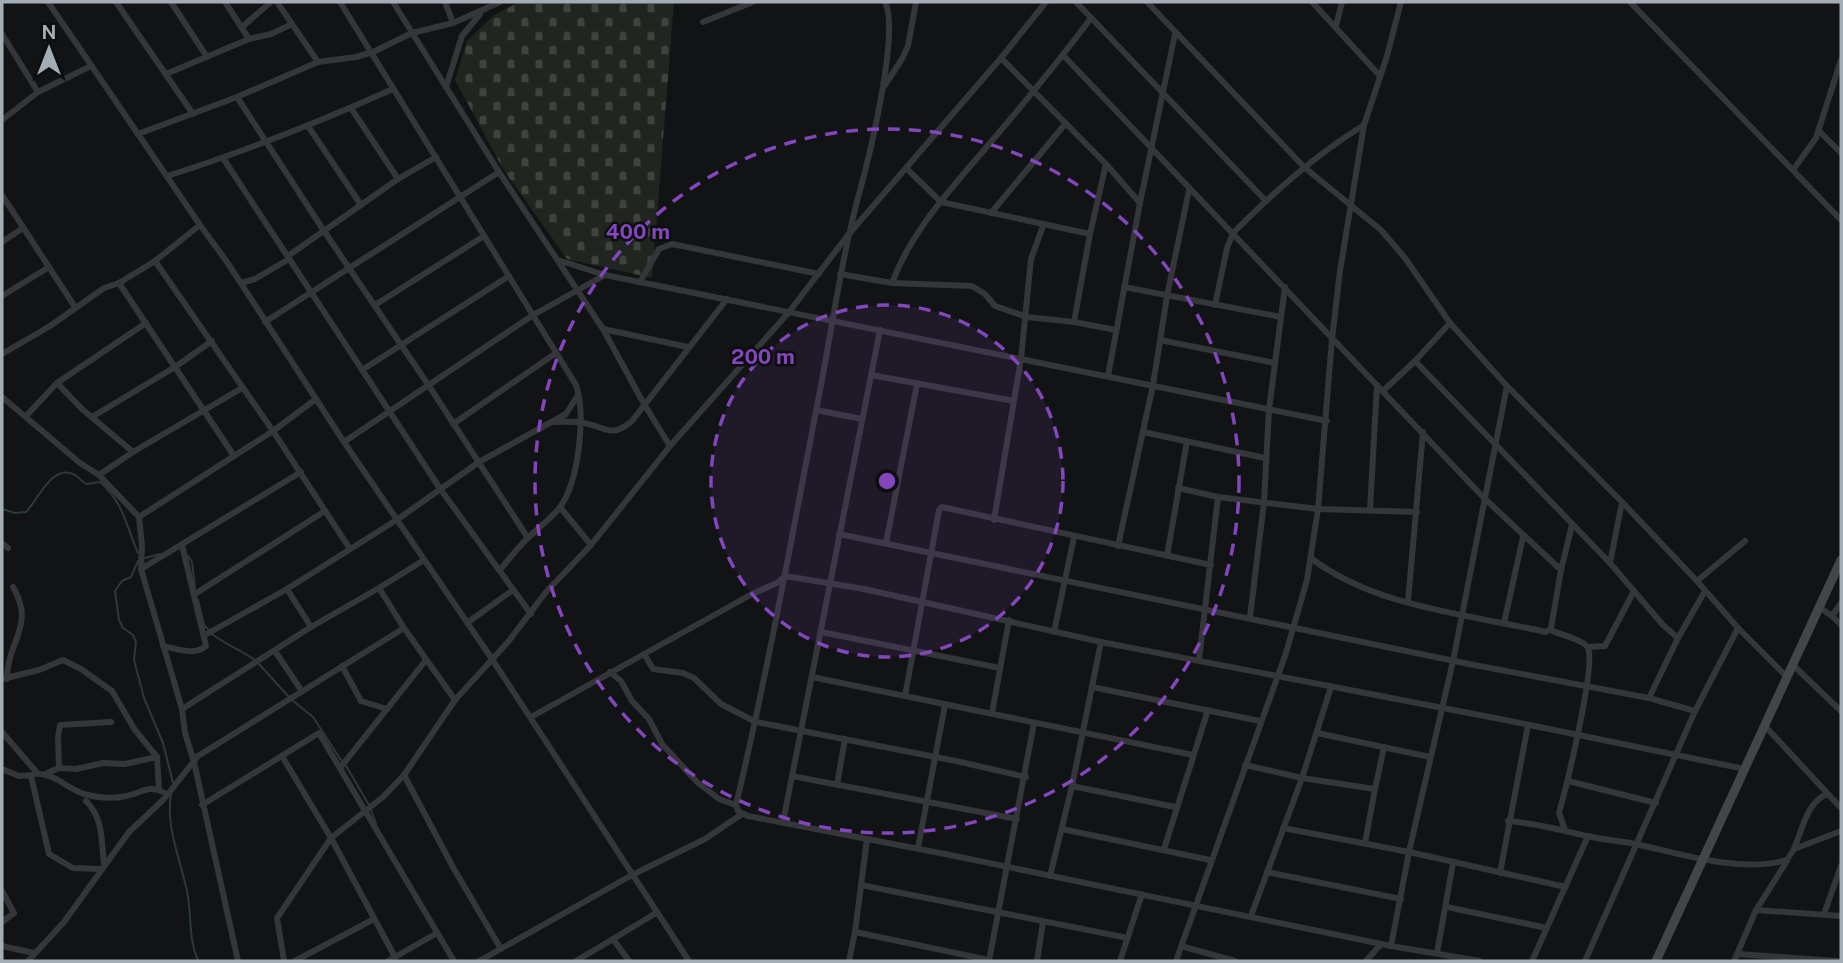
<svg xmlns="http://www.w3.org/2000/svg" width="1843" height="963" font-family="'Public Sans',sans-serif">
<defs>
<pattern id="cemetery-stones" width="16" height="16" patternUnits="userSpaceOnUse" patternTransform="scale(1.75)"><rect width="16" height="16" fill="#20261f"/><path d="M2 7V4a2 2 0 0 1 4 0v3zM10 15v-3a2 2 0 0 1 4 0v3z" fill="#3d433d"/></pattern>
</defs>
<rect width="100%" height="100%" fill="#121314"/>
<polygon fill="url(#cemetery-stones)" points="519,2 674,2 652,278 567,259 503,169 455,80 467,41 493,16"/>
<g fill="none" stroke-linecap="round" stroke-linejoin="round">
<g stroke="#2c393c" stroke-width="2">
<path d="M 2,509 L 15,513 L 26,512 C 38,500 51,465 73,474 C 80,477 81,482 87,484 L 100,482 C 124,503 126,526 138,553"/>
<polyline points="188,556 192,562 195,588"/>
<polyline points="145,558 160,554"/>
<polyline points="138,561 131,577 122,581 115,591 119,620 123,628 133,635 136,642 134,660 144,698 163,743 173,783"/>
<polyline points="198,600 204,625 209,630"/>
<path d="M 212,634 C 226,645 241,650 255,660"/>
<polyline points="259,664 288,696"/>
<polyline points="292,700 313,717 341,760"/>
<polyline points="345,764 369,805"/>
<path d="M 171,795 C 165,823 181,863 187,891 C 192,915 188,938 198,961"/>
<polyline points="371,810 376,824"/>
</g>
<g stroke="#343639" stroke-width="6">
<polyline points="48,2 200,225 227,262 344,442 492,659 689,961"/>
<polyline points="116,2 193,114"/>
<polyline points="171,2 207,57"/>
<polyline points="225,2 249,39"/>
<polyline points="277,2 318,62"/>
<path d="M 340,2 L 576,385 C 586,414 579,481 560,507 C 552,518 539,527 529,537 C 518,547 509,559 500,570"/>
<polyline points="393,2 499,172 603,329 644,404 670,446"/>
<polyline points="445,2 453,23"/>
<path d="M 885,2 C 900,32 869,158 859,194 C 842,257 833,321 821,385 C 794,525 769,666 736,805 L 738,811 L 748,816 L 945,854 L 1391,946 L 1480,961"/>
<polyline points="1076,2 1266,201"/>
<polyline points="1147,2 1304,167 1381,230 1405,258 1450,323 1507,386 1622,502 1697,581 1738,628 1787,677"/>
<polyline points="1312,2 1380,76"/>
<polyline points="1630,2 1841,220"/>
<polyline points="703,22 753,2"/>
<polyline points="1336,26 1342,2"/>
<polyline points="242,27 271,2"/>
<polyline points="2,34 38,92"/>
<polyline points="1063,55 1484,498 1561,570"/>
<polyline points="1001,58 1106,164 1140,203"/>
<polyline points="166,74 249,39 271,34 292,24"/>
<polyline points="446,87 462,36 480,14"/>
<polyline points="883,88 902,59 908,46 916,2"/>
<polyline points="237,97 324,231 429,386 528,538"/>
<polyline points="351,108 398,179"/>
<polyline points="2,120 38,92 91,66"/>
<polyline points="308,126 361,205"/>
<polyline points="1819,131 1841,153"/>
<polyline points="138,134 237,97 318,62 356,57 373,52 412,33 453,23 500,2"/>
<polyline points="223,158 441,490 531,614"/>
<polyline points="906,168 941,202 1090,234"/>
<polyline points="1793,170 1816,138 1841,60"/>
<path d="M 167,176 C 244,152 319,122 393,89"/>
<polyline points="2,195 75,307"/>
<polyline points="991,213 1066,123"/>
<polyline points="2,242 23,228"/>
<polyline points="288,256 398,179 436,157"/>
<polyline points="558,260 605,275 1327,421"/>
<polyline points="155,261 273,431 350,549"/>
<polyline points="840,274 892,283 972,286 985,294 995,306 1027,317 1074,322 1116,330"/>
<polyline points="640,282 659,249 672,244 819,274"/>
<polyline points="119,283 234,456"/>
<polyline points="241,283 255,279 289,259"/>
<path d="M 892,283 C 912,229 953,187 990,143 C 1025,102 1059,61 1091,18"/>
<polyline points="1124,287 1281,317"/>
<polyline points="2,296 49,267"/>
<polyline points="375,305 484,236"/>
<path d="M 1215,305 L 1227,248 L 1233,233 C 1273,193 1315,155 1364,125"/>
<polyline points="265,322 499,172"/>
<polyline points="1074,322 1090,234 1106,164"/>
<polyline points="603,329 688,347"/>
<polyline points="1160,340 1275,363"/>
<polyline points="2,354 50,326 104,288 119,283 155,261 200,225"/>
<polyline points="1415,361 1610,563 1663,625 1678,638"/>
<polyline points="362,370 509,276"/>
<polyline points="871,375 1014,401"/>
<polyline points="1108,376 1140,203 1175,34"/>
<polyline points="57,383 82,409 133,452"/>
<polyline points="1383,391 1415,361 1450,323"/>
<polyline points="2,397 80,463 99,475 139,517 142,546 141,569 182,709 185,733 194,762 238,961"/>
<polyline points="816,410 862,419"/>
<polyline points="26,416 57,383 146,323"/>
<polyline points="92,417 175,367 212,341"/>
<path d="M 555,422 C 565,422 575,421 584,423 C 606,427 611,439 632,421 L 727,299"/>
<polyline points="453,424 556,353"/>
<polyline points="1143,432 1265,458"/>
<polyline points="344,442 533,315 605,275"/>
<polyline points="99,475 133,452 242,388"/>
<polyline points="1178,488 1218,497 1318,509 1417,512"/>
<polyline points="560,507 591,545"/>
<polyline points="1370,510 1377,385"/>
<polyline points="139,517 273,431 316,399"/>
<polyline points="994,520 1021,359 1031,259 1043,226"/>
<polyline points="839,534 1469,664 1649,698 1695,711"/>
<polyline points="2,543 8,548"/>
<polyline points="886,543 917,384"/>
<polyline points="1118,546 1153,385 1167,296 1189,190"/>
<polyline points="1167,556 1187,441"/>
<path d="M 1312,559 C 1378,608 1467,614 1546,632 L 1551,628 L 1561,570 L 1572,525"/>
<polyline points="424,560 379,588 404,628 455,700"/>
<polyline points="1610,563 1622,502"/>
<polyline points="141,569 301,472"/>
<polyline points="1697,581 1745,541"/>
<polyline points="287,589 311,627"/>
<polyline points="195,594 325,511"/>
<polyline points="1408,602 1423,432"/>
<polyline points="1819,607 1832,616 1841,625"/>
<polyline points="1832,616 1841,603"/>
<polyline points="1250,617 1264,502 1269,409 1285,287"/>
<polyline points="467,623 513,590"/>
<polyline points="1504,623 1523,537"/>
<path d="M 1550,630 C 1558,634 1585,640 1588,648 C 1596,666 1566,788 1559,813 L 1565,830"/>
<polyline points="821,632 1000,668"/>
<polyline points="1054,632 1074,537"/>
<polyline points="205,635 287,589 398,519 479,462 566,414 578,395"/>
<path d="M 163,646 C 177,649 195,656 206,646 L 182,545"/>
<polyline points="1588,647 1605,646 1634,591"/>
<polyline points="275,651 301,690"/>
<polyline points="644,654 653,669 683,673 694,678 721,704 756,722 956,761 1026,777"/>
<polyline points="1199,660 1218,497"/>
<polyline points="1792,664 1841,711"/>
<polyline points="342,666 361,701 387,709"/>
<polyline points="610,672 621,681 632,701 649,719 662,744 697,782 719,799 736,805"/>
<polyline points="812,677 1193,755"/>
<polyline points="2,679 39,670 63,660 81,669 112,691 135,730 157,757 159,789"/>
<path d="M 7,679 C 7,641 36,626 13,587"/>
<polyline points="1092,687 1260,721"/>
<polyline points="905,696 939,510 942,507 1211,565"/>
<polyline points="1649,698 1678,638 1705,591"/>
<polyline points="182,709 311,627 379,588"/>
<polyline points="992,713 1009,620"/>
<polyline points="531,717 752,594 777,583 785,576 864,589 1101,642 1500,719 1745,769"/>
<polyline points="1765,726 1841,808"/>
<path d="M 2,732 L 38,774 C 56,773 70,792 88,795 C 99,798 115,799 126,796 C 140,794 149,784 163,792"/>
<polyline points="1317,733 1430,757"/>
<polyline points="282,756 331,838 395,957"/>
<polyline points="1245,765 1302,778 1375,789 1365,843"/>
<polyline points="59,768 58,737 60,725 111,722"/>
<polyline points="340,768 426,660"/>
<polyline points="2,769 19,776 33,775"/>
<polyline points="47,773 59,768 76,769 103,763 125,764 157,757"/>
<polyline points="404,775 454,869 501,949"/>
<polyline points="31,776 49,854 73,868 101,869"/>
<polyline points="792,776 1017,819"/>
<polyline points="1568,781 1656,803"/>
<polyline points="837,785 845,739"/>
<polyline points="1072,786 1175,807"/>
<polyline points="1375,789 1384,747"/>
<path d="M 86,801 C 104,819 101,841 104,864"/>
<polyline points="202,805 319,733 454,961"/>
<path d="M 1508,821 C 1535,823 1560,830 1587,836 C 1604,840 1622,841 1640,845 C 1685,855 1741,873 1787,860 L 1794,849 L 1841,831"/>
<polyline points="783,822 880,330"/>
<polyline points="1283,828 1409,852 1566,887"/>
<polyline points="1062,829 1210,860"/>
<polyline points="918,848 945,705"/>
<polyline points="1164,849 1208,710"/>
<path d="M 1794,849 C 1802,830 1807,802 1827,794"/>
<polyline points="1267,872 1401,899"/>
<polyline points="1500,873 1528,725"/>
<polyline points="1050,876 1072,786 1101,642"/>
<polyline points="861,885 1128,938"/>
<polyline points="2,891 14,913 2,922"/>
<polyline points="1447,907 1547,928"/>
<polyline points="1756,910 1787,861"/>
<polyline points="1824,914 1841,866"/>
<polyline points="1251,916 1302,778 1331,687"/>
<polyline points="855,932 989,960"/>
<polyline points="613,939 656,913"/>
<polyline points="2,946 34,953"/>
<polyline points="1181,946 1235,961"/>
<polyline points="1391,946 1409,852 1453,661 1507,386"/>
<polyline points="1437,953 1453,863"/>
<polyline points="1738,954 1837,961"/>
<polyline points="28,961 64,922 129,832 164,799 198,756 404,628"/>
<polyline points="284,961 277,918 331,838 383,797 404,775 455,700 508,642 546,592 591,545 670,446 789,312 848,235 1001,58 1046,2"/>
<polyline points="295,961 374,919"/>
<polyline points="388,961 437,933"/>
<polyline points="479,961 632,875 705,839 742,814"/>
<polyline points="576,961 613,939 629,961"/>
<polyline points="849,961 855,932 867,839"/>
<polyline points="989,961 1034,723"/>
<polyline points="1037,961 1043,922"/>
<polyline points="1120,961 1142,894"/>
<polyline points="1176,961 1286,653 1307,580 1318,509 1332,339 1340,271 1364,125 1387,56 1401,2"/>
<polyline points="1366,961 1381,944"/>
<polyline points="1532,961 1588,836"/>
<polyline points="1585,961 1695,711 1738,628"/>
<polyline points="1734,961 1756,910 1841,916"/>
</g>
<polyline stroke="#424549" stroke-width="9" points="1656,961 1841,560"/>
</g>
<circle cx="887" cy="481" r="176" fill="#8346bd" fill-opacity=".12"/>
<g fill="none" stroke="#8346bd" stroke-width="3.5" stroke-dasharray="12 9">
<circle cx="887" cy="481" r="176"/>
<circle cx="887" cy="481" r="352"/>
</g>
<circle cx="887" cy="481" r="10" fill="#8346bd" stroke="#0d0e0f" stroke-width="3.5"/>
<g font-size="21" text-anchor="middle" font-weight="bold" fill="#8346bd" stroke="#0d0e0f" stroke-width="5" stroke-linejoin="round" paint-order="stroke">
<text x="638" y="239">400 m</text>
<text x="763" y="364">200 m</text>
</g>
<rect width="1843" height="963" fill="none" stroke="#a4adb4" stroke-width="7"/>
<g transform="translate(49 49)" stroke="#0d0e0f" stroke-width="5" paint-order="stroke">
<path d="M0-5L12 26L0 18L-12 26Z" fill="#a4adb4"/>
<text y="-10" font-size="19" font-weight="bold" text-anchor="middle" fill="#a4adb4">N</text>
</g>
</svg>
